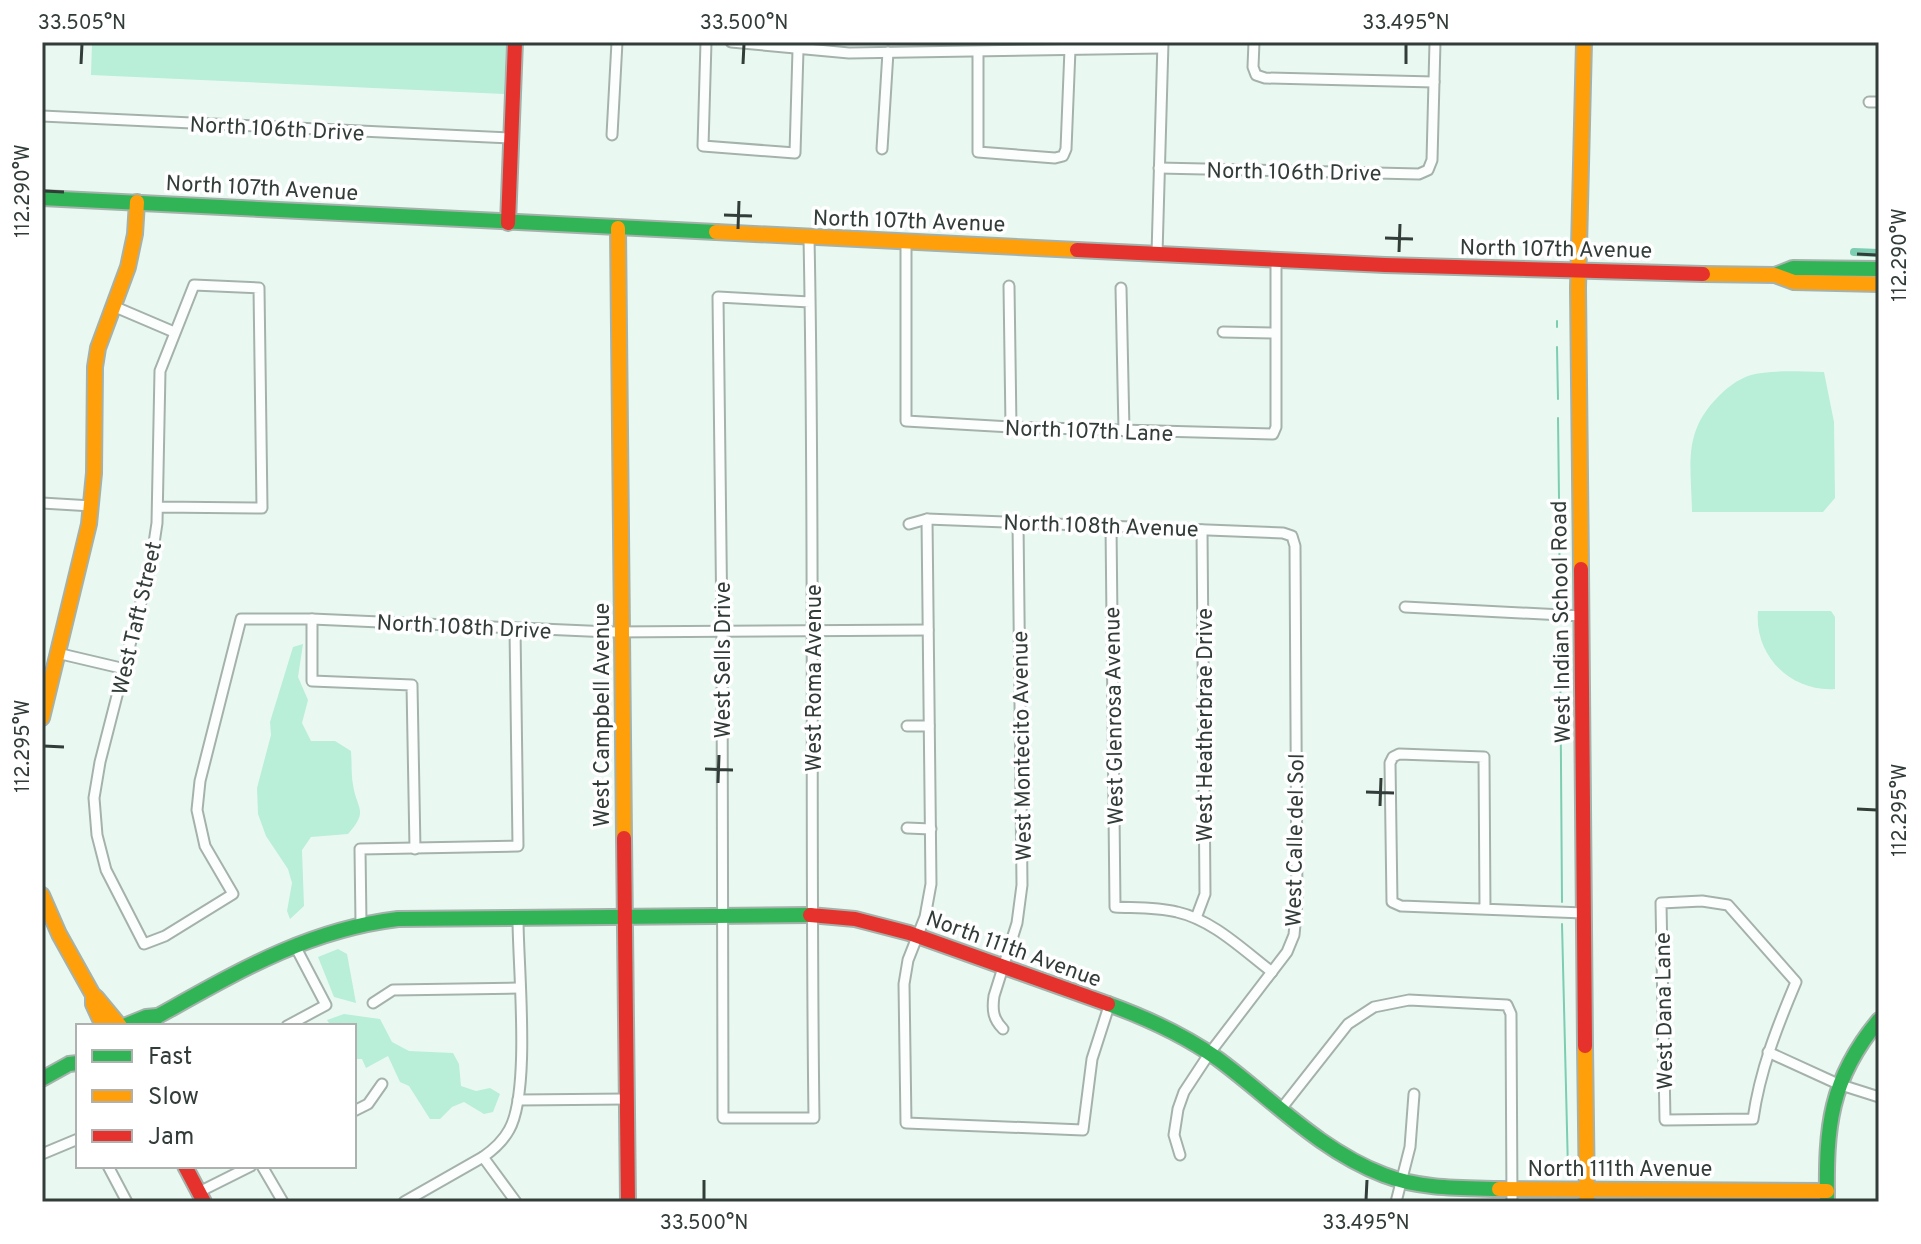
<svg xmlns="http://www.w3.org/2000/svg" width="1921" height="1244" font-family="Overpass,sans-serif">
<rect width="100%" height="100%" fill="#e9f9f2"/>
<g fill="#b9eed9">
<polygon points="92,42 506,42 504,94 91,75"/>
<path d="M 1824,372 L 1834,422 L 1835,498 L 1823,512 L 1692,512 C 1691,461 1682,430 1723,392 C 1734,382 1747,374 1762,373 C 1782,370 1804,372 1824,372 Z"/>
<path d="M 1758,611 L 1831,611 L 1835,617 L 1835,689 C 1790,692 1754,655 1758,611 Z"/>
<path d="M 303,644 L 298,677 L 308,700 L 302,723 L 311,741 L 335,741 L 351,751 C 352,762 351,774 353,785 C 357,810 369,810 348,834 L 311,837 L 302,850 L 304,906 L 290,919 L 287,911 L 292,883 L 288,869 L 266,836 L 258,814 L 257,788 L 271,735 L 270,722 L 293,647 Z"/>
<polygon points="338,949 347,954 356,1003 334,997 318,957"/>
<polygon points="344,1014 380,1019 392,1042 409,1051 453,1053 459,1064 461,1086 476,1091 490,1088 500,1094 493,1112 484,1114 464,1102 452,1107 440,1119 430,1119 409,1086 400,1082 388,1056 366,1068 362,1059 354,1059 354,1026 331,1026 327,1020"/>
</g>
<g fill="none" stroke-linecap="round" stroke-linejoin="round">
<g stroke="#7ccdb2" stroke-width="2">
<polyline points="1557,321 1557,327"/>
<polyline points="1557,347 1558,399"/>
<polyline points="1558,418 1559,499"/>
<polyline points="1559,516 1560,601"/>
<polyline points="1560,630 1562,902"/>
<polyline points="1562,924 1568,1170"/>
</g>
<polyline stroke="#7ccdb2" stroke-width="8" points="1854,252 1879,253"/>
<defs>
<g id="street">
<polyline points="706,42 703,146 795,153 798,50"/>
<polyline points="731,42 849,53 1162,48"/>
<polyline points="1254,42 1253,67 1256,75 1265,78 1434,82"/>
<polyline points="978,52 978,152 1055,158 1063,156 1066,149 1070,49"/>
<polyline points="1869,102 1879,102"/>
<polyline points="42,116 511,138"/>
<polyline points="612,135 617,42"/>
<polyline points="882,149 888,52"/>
<polyline points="1159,168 1419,174 1428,170 1432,160 1435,42"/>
<path d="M 809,238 C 815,531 810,825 814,1118 L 723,1118 L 722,631 L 718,297 L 810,302"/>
<polyline points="906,242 906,421 1011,427 1273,434 1276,427 1276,259"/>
<polyline points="1157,254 1163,42"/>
<polyline points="1009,286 1011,427"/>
<polyline points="1121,288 1124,431"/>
<polyline points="113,306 174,332"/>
<polyline points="1223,332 1275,333"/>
<polyline points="42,503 92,506"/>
<polyline points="158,507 262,508 259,288 194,285 160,371 157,523 151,563 100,762 94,798 97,835 106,870 144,944 165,936 233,894 205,846 197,810 200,781 241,619 312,619 610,632 928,630"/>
<polyline points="927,519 931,884 925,917 908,960 904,984 906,1123 1083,1130 1092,1059 1109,1006"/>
<polyline points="909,524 927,519 1283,533 1292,536 1295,546 1297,903 1294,935 1287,952 1209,1054 1184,1092 1178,1109 1174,1135 1180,1155"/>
<path d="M 1111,525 L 1115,907 C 1135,908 1157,907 1177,912 C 1213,920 1243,950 1272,972"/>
<polyline points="1405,607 1582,616"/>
<polyline points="312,619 312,681 412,685 415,849"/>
<polyline points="57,653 125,669"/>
<polyline points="907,726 929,726"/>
<polyline points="907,828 931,829"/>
<path d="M 1702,901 L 1728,905 L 1796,982 C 1777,1027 1760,1070 1753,1119 L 1665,1120 L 1661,903 Z"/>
<polyline points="1485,909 1484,757 1399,754 1393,757 1390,763 1392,902 1401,906 1584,913"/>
<polyline points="1196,918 1205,894 1202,530"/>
<polyline points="361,923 360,849 518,846 515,629"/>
<polyline points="373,1003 393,990 519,988"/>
<polyline points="287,1026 326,1005 294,944"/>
<path d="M 1003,1029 C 993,1019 992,1010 994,996 L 1017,923 L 1022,885 L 1018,522"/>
<polyline points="1768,1052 1838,1084 1879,1097"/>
<polyline points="518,1100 627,1099"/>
<polyline points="1281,1109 1348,1024 1374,1007 1409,1000 1507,1005 1511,1014 1512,1202"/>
<polyline points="354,1111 368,1104 382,1084"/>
<polyline points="42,1154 78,1139"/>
<polyline points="483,1157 516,1202"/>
<polyline points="108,1166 127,1202"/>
<polyline points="262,1166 283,1202"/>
<polyline points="199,1192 251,1166"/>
<path d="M 404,1202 L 483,1157 C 493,1150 503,1141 509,1130 C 531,1092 518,967 518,919"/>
<polyline points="1396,1202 1410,1147 1414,1094"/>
</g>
<g id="fast">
<polyline points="42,198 716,232"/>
<polyline points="1775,275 1793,268 1879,269"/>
<path d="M 1108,1004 C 1147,1018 1184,1035 1218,1059 C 1272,1099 1319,1150 1384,1175 C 1420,1189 1461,1188 1499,1189"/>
<polyline points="124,1026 146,1017 157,1016"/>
<path d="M 148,1026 L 158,1016 C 237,972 307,930 398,919 L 810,915"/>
<polyline points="42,1079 69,1064 78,1063"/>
<path d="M 1827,1202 C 1826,1127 1829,1080 1879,1020"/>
</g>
<g id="slow">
<polyline points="618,228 624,838"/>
<polyline points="716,232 1077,250"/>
<polyline points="1703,274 1775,275 1794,282 1879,284"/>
<polyline points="1581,569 1578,288 1584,42"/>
<polyline points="42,718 89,524 94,473 95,367 98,348 128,267 135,234 137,202"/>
<polyline points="42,895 59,934 93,995 93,1004 103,1026"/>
<polyline points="96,997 120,1026"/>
<polyline points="1585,1046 1587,1202"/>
<polyline points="1499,1189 1827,1191"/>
</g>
<g id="jam">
<polyline points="508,223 515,42"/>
<polyline points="1077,250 1385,265 1703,274"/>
<polyline points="1581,569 1585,1046"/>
<polyline points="624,838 628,1202"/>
<polyline points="810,915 855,919 909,933 1108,1004"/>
<polyline points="185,1166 204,1202"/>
</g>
</defs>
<use href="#street" stroke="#a5b2ac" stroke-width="13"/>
<use href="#fast" stroke="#a5b2ac" stroke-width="18"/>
<use href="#slow" stroke="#a5b2ac" stroke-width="18"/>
<use href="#jam" stroke="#a5b2ac" stroke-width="18"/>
<use href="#street" stroke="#fcfefd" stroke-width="9"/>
<use href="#fast" stroke="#30b455" stroke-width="14"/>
<use href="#slow" stroke="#ff9f0a" stroke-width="14"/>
<use href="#jam" stroke="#e5322d" stroke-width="14"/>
</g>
<path fill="none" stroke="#323c38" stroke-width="3" d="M 81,64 L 82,44M 743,64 L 744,44M 1406,64 L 1406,44M 44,191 L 64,192M 724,215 L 752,216M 738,229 L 739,201M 1385,238 L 1413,239M 1399,252 L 1400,224M 1857,254 L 1877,255M 44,746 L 64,747M 705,769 L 733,770M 718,783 L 719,755M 1366,792 L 1394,793M 1380,806 L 1381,778M 1857,809 L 1877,810M 704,1200 L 704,1180M 1366,1200 L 1367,1180"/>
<g text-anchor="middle" stroke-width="7" stroke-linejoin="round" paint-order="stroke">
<g font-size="22" fill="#323c38" stroke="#fff">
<text transform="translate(277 128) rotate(3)" y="8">North 106th Drive</text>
<text transform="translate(1294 171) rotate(1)" y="8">North 106th Drive</text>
<text transform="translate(262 187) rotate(3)" y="8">North 107th Avenue</text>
<text transform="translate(909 220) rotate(2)" y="8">North 107th Avenue</text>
<text transform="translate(1556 248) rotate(1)" y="8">North 107th Avenue</text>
<text transform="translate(1089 430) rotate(2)" y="8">North 107th Lane</text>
<text transform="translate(1101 525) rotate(2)" y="8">North 108th Avenue</text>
<text transform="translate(136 618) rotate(-77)" y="8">West Taft Street</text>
<text transform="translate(1560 622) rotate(-91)" y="8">West Indian School Road</text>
<text transform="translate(464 626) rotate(3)" y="8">North 108th Drive</text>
<text transform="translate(722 660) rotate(-90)" y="8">West Sells Drive</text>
<text transform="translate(813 678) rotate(-90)" y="8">West Roma Avenue</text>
<text transform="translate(601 715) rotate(-90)" y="8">West Campbell Avenue</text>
<text transform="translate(1113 716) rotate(-91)" y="8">West Glenrosa Avenue</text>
<text transform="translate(1204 725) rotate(-90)" y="8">West Heatherbrae Drive</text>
<text transform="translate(1021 746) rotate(-91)" y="8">West Montecito Avenue</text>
<text transform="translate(1294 840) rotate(-89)" y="8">West Calle del Sol</text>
<text transform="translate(1014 948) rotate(20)" y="8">North 111th Avenue</text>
<text transform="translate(1663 1011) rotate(-91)" y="8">West Dana Lane</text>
<text x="1620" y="1176">North 111th Avenue</text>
</g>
</g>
<rect width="1921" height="1244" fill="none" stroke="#ffffff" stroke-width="88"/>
<rect x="76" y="1024" width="280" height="144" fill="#ffffff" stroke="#adb1af" stroke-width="2"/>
<rect x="92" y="1050" width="40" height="12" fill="#30b455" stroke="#adb1af" stroke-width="2"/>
<text x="148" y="1064" font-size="24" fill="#323c38">Fast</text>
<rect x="92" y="1090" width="40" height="12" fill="#ff9f0a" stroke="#adb1af" stroke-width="2"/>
<text x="148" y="1104" font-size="24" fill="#323c38">Slow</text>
<rect x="92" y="1130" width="40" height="12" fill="#e5322d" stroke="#adb1af" stroke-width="2"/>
<text x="148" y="1144" font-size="24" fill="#323c38">Jam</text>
<rect x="44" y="44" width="1833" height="1156" fill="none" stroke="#323c38" stroke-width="3"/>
<g font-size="20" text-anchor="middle" fill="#323c38">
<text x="82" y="29">33.505°N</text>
<text x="744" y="29">33.500°N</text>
<text x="1406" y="29">33.495°N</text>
<text transform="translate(22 191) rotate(-90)" y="7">112.290°W</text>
<text transform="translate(1899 255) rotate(-90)" y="7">112.290°W</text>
<text transform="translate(22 746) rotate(-90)" y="7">112.295°W</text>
<text transform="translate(1899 810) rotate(-90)" y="7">112.295°W</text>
<text x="704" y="1229">33.500°N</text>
<text x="1366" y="1229">33.495°N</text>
</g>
</svg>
